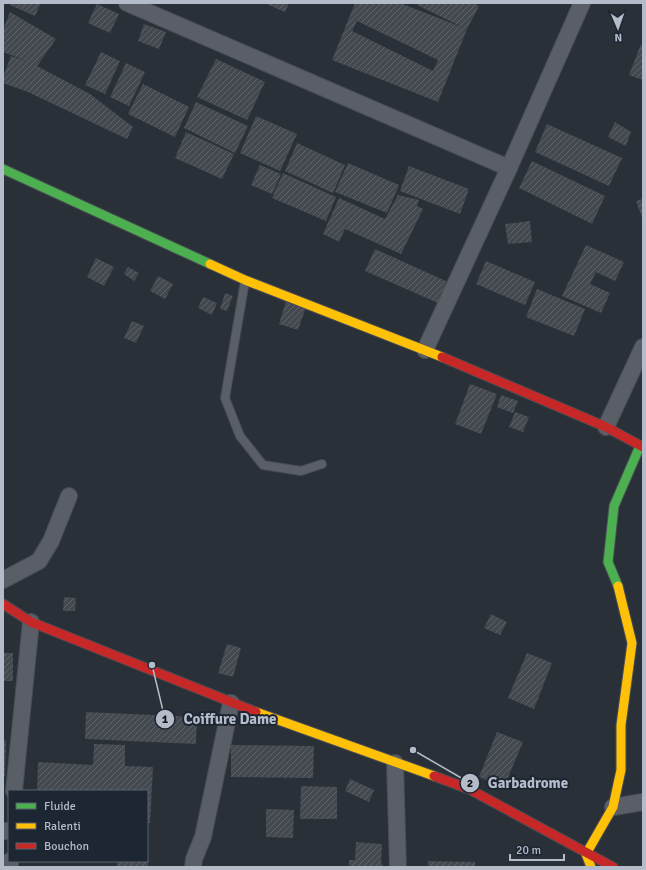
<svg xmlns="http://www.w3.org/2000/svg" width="646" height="870" font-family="Signika,sans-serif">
<defs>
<pattern id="building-hatch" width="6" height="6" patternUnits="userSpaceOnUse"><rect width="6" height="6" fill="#444950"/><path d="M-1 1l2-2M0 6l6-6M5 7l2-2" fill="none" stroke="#5d6168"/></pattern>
</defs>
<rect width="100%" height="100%" fill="#2a3038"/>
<g fill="url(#building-hatch)" fill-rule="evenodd">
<polygon points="11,3 41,3 35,16 10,5"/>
<polygon points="264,3 289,3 285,12"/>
<path d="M 355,3 L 400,3 L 464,28 L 417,5 L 418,3 L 474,3 L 479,6 L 467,29 L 438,102 L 332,60 ZM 357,21 L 438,60 L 433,71 L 352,31 Z"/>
<polygon points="97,4 119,14 110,33 88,23"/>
<polygon points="10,12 56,39 37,66 90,94 133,127 127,139 28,92 3,83 3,77 11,56 27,61 3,52 3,30"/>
<polygon points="144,24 166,32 159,49 138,41"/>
<polygon points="641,44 643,45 643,80 629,75"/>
<polygon points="101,52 120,61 105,94 85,85"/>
<polygon points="216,59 265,82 247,120 197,97"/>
<polygon points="126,63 145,72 129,106 110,97"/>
<polygon points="143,84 189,107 175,137 128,114"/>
<polygon points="196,102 248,126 235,153 184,128"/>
<polygon points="256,116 297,134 280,171 240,153"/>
<polygon points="615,122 631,132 626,146 608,137"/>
<polygon points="547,124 622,158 609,186 535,152"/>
<polygon points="186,132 234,154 222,179 175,158"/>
<polygon points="297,143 345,165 333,193 285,171"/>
<polygon points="532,161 605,196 592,224 519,188"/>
<polygon points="348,163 399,185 387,213 335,192"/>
<polygon points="260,165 281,174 272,194 251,185"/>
<polygon points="409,166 469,189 460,214 400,191"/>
<polygon points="283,173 336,197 326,221 272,198"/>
<polygon points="398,195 419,200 417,206 423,209 401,254 345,229 339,242 323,234 339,198 385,219"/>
<polygon points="643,199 643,220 636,201"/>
<polygon points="530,221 532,242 508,244 505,224"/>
<polygon points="586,245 624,262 615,281 596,272 590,284 610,293 601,313 562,296"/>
<polygon points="375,249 448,282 438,303 365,271"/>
<polygon points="96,258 114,267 104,286 87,277"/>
<polygon points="486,261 535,282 525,305 476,284"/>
<polygon points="128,267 139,273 134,281 124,274"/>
<polygon points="158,276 173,284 165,299 150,291"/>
<polygon points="537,289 585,309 574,336 526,317"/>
<polygon points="225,293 233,296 227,311 220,309"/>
<polygon points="203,297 217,303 212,315 198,308"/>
<polygon points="286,301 306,307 298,330 279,324"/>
<polygon points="132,321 144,326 136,343 124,338"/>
<polygon points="470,384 497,394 481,434 455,424"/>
<polygon points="501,395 518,401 513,413 497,407"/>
<polygon points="515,412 529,417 523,432 509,427"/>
<polygon points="64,597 76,598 75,611 63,611"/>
<polygon points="491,614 507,622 500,635 484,628"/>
<polygon points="227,644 241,648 233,677 218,673"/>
<rect x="3" y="653" width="10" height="28"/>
<polygon points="527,653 552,663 534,709 508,698"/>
<polygon points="86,712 197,717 196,744 85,739"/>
<polygon points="497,732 523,742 504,787 479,777"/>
<polygon points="3,740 6,740 5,776 3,776"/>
<polygon points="94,744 125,745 125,766 153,767 150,823 147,823 147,791 37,791 38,762 93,765"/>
<polygon points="231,745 314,746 313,778 231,777"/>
<polygon points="350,779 374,790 369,802 345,791"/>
<polygon points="301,786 337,787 337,819 300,819"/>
<polygon points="266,809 294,810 293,838 266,837"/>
<polygon points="356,842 382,844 381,862 383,867 349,867 349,860 355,860"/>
<rect x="117" y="861" width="31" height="6"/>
<polygon points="428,861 475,862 475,867 428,867"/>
</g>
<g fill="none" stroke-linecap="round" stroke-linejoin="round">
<defs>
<polyline id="lane" points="245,281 225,398 240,436 263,465 301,471 322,464"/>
<g id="street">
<polyline points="127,3 509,168"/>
<polyline points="425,350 509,168 582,3"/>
<polyline points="606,427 643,347"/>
<polyline points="3,580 39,561 51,541 69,496"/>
<polyline points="395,763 398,867"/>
<polyline points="14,791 31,622"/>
<polyline points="613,807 643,802"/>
<polyline points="3,831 9,831"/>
<polyline points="10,867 10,861"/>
<polyline points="193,867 194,859 203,837 231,703"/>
</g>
<g id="fast">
<polyline points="3,169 210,264"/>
<polyline points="618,586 608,562 614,506 640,446"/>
</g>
<g id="slow">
<polyline points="210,264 245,280 442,357"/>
<polyline points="256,712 434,776"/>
<polyline points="591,867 586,854 613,807 621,770 621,725 632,643 618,586"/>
</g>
<g id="jam">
<polyline points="442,357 606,427 643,447"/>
<polyline points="3,604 31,622 256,712"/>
<polyline points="434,776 469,789 613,867"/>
</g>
</defs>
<use href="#lane" stroke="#484c53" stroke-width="10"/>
<use href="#street" stroke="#484c53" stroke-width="18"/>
<use href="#fast" stroke="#484c53" stroke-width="11"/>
<use href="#slow" stroke="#484c53" stroke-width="11"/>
<use href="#jam" stroke="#484c53" stroke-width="11"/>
<use href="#lane" stroke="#5a5e66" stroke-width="8"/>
<use href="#street" stroke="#5a5e66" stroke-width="16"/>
<use href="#fast" stroke="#4caf50" stroke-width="9"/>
<use href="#slow" stroke="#ffc107" stroke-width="9"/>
<use href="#jam" stroke="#c62828" stroke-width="9"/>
</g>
<path fill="none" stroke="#b4bcc9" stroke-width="1.5" d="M152 665L165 719M413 750L470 783"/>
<g fill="#b4bcc9" stroke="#1d2633" stroke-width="1.5">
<circle cx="152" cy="665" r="4"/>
<circle cx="413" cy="750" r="4"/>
<circle cx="165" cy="719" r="10"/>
<circle cx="470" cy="783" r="10"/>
</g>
<g font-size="12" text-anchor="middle" font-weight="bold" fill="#111">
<text x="165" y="723">1</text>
<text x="470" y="787">2</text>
</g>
<g font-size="15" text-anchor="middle" font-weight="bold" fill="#b4bcc9" stroke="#1d2633" stroke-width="4" stroke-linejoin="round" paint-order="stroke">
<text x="230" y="724">Coiffure Dame</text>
<text x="528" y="788">Garbadrome</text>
</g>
<rect width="646" height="870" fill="none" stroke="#b4bcc9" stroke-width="8"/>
<rect x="8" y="790" width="140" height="72" fill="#1d2633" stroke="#59626f"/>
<rect x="16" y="803" width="20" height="6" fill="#4caf50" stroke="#59626f"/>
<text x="44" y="810" font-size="12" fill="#b4bcc9">Fluide</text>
<rect x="16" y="823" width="20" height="6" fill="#ffc107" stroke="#59626f"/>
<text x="44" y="830" font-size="12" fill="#b4bcc9">Ralenti</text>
<rect x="16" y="843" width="20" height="6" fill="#c62828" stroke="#59626f"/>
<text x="44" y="850" font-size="12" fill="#b4bcc9">Bouchon</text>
<g transform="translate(618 28) rotate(178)" stroke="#1d2633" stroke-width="3" paint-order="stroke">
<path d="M0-3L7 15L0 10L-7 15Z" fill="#b4bcc9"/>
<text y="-6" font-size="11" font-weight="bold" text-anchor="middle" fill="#b4bcc9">N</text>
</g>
<path d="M510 854v6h54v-6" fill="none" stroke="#b4bcc9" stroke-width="2"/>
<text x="516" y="854" font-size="12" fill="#b4bcc9" stroke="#1d2633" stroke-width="3" paint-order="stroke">20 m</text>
</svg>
